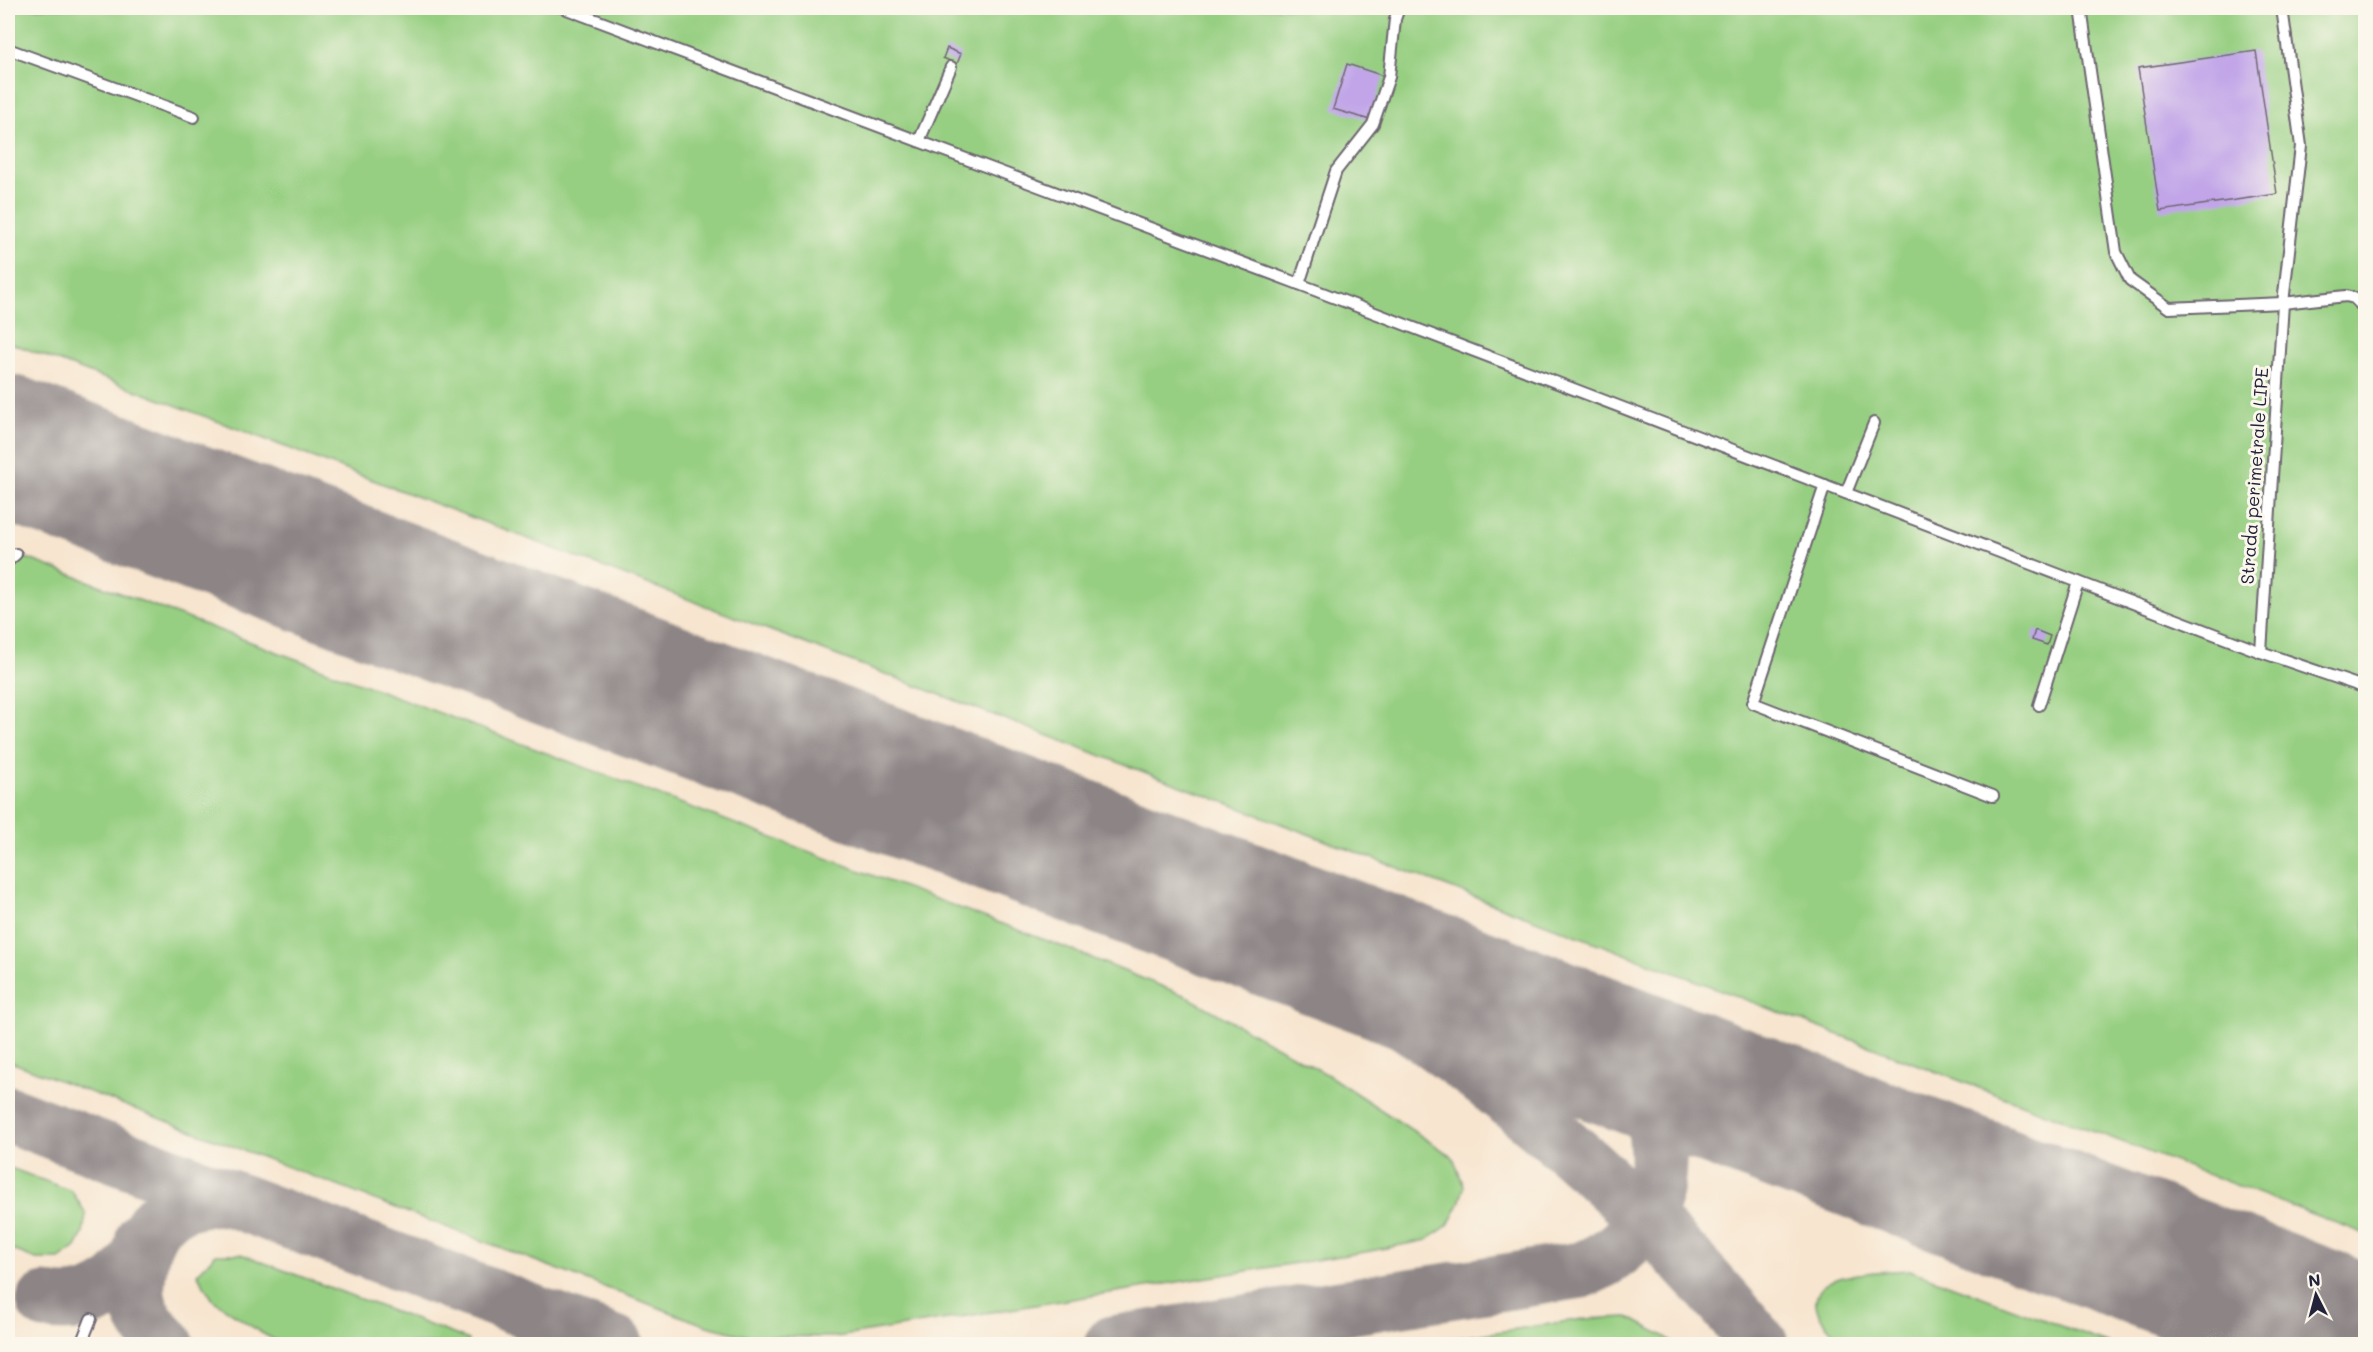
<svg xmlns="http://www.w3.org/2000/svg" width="2373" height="1352" font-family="Mali,sans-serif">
<rect width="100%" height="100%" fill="#fbf7ec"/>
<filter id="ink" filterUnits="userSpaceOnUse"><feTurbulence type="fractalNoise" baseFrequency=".0167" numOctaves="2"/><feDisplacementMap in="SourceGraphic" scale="12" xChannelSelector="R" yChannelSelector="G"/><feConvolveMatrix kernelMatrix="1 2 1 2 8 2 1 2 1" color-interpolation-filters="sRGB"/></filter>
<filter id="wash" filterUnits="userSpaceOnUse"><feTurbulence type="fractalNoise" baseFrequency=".008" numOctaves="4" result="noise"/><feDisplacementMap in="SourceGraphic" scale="24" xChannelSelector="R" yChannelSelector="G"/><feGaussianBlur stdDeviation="1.35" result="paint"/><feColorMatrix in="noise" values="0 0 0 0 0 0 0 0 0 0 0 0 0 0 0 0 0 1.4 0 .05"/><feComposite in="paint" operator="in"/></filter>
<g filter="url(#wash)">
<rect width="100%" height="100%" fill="#f7e5cf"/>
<g fill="#97cf82" stroke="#5c785e" stroke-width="1.5">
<polygon points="8,8 2365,8 2365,1234 8,342"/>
<polygon points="8,551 1069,949 1186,996 1328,1075 1453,1157 1464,1187 1459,1204 1448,1225 1427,1240 1365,1252 836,1337 747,1336 707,1326 8,1061"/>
<polygon points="8,1167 72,1191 86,1214 83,1233 76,1247 59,1259 36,1259 8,1248"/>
<polygon points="216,1254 241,1254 469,1340 468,1344 282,1344 260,1332 213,1300 197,1274"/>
<path d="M 1910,1270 L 2109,1344 L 1844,1344 C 1837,1335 1822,1323 1818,1312 C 1802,1269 1886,1272 1910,1270 Z"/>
<polygon points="1628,1317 1666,1337 1673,1344 1419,1344 1583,1319"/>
</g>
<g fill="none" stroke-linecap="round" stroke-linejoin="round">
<g stroke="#8c8485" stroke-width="57">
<path d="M 1182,890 C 1245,923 1308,957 1367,996 C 1513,1092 1649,1209 1760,1344"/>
<polyline points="8,1114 615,1344"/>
<path d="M 144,1238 C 136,1284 126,1307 166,1344"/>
<path d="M 45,1301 C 80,1308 113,1296 134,1265 C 143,1251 146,1232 158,1220 C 177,1202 202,1196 227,1198"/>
<path d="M 1113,1344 L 1581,1270 C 1634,1250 1660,1210 1658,1153 C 1657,1139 1657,1126 1651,1113 C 1638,1083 1611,1064 1587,1043"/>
</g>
<polyline stroke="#8c8485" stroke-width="144" points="8,447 2366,1338"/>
</g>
<g id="blocks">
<g fill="#c1a5e8">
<polygon points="947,48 961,54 957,64 943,58"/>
<polygon points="2256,51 2277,194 2160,211 2138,68"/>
<polygon points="1347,64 1384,76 1370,120 1333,109"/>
<polygon points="2035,630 2050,636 2047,645 2032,640"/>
</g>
</g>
</g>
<g filter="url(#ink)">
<use href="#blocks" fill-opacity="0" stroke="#6d666f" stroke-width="1.5"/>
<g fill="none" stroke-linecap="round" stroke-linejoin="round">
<defs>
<g id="lane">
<polyline points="564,8 1299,284 2261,652 2366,688"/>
<polyline points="2081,8 2116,252 2130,280 2169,308 2283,303 2346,296 2354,298 2366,310"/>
<polyline points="8,49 194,117"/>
<polyline points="919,141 951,67"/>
<polyline points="1299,284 1336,171 1373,124 1389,77 1395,19 1399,8"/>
<polyline points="1825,485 1753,703 1993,796"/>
<polyline points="1846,493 1874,423"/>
<polyline points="8,561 16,554"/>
<polyline points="2261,652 2283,303 2301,146 2282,8"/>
<polyline points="2039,705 2078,582"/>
<polyline points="81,1344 91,1319"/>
</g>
</defs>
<use href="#lane" stroke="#6d666f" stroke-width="14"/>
<use href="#lane" stroke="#fff" stroke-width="10"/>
</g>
</g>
<g text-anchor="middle" stroke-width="6" stroke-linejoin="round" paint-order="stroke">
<g font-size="18" fill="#22223b" stroke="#fbf7ec">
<text transform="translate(2255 476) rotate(-86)" y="6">Strada perimetrale LIPE</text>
</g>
</g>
<rect width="2373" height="1352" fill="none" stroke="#fbf7ec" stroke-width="30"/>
<g transform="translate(2316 1295) rotate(354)" stroke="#fbf7ec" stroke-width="4.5" paint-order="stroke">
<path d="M0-4.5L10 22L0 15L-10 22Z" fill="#22223b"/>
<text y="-9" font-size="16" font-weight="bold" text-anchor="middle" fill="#22223b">N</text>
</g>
</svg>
